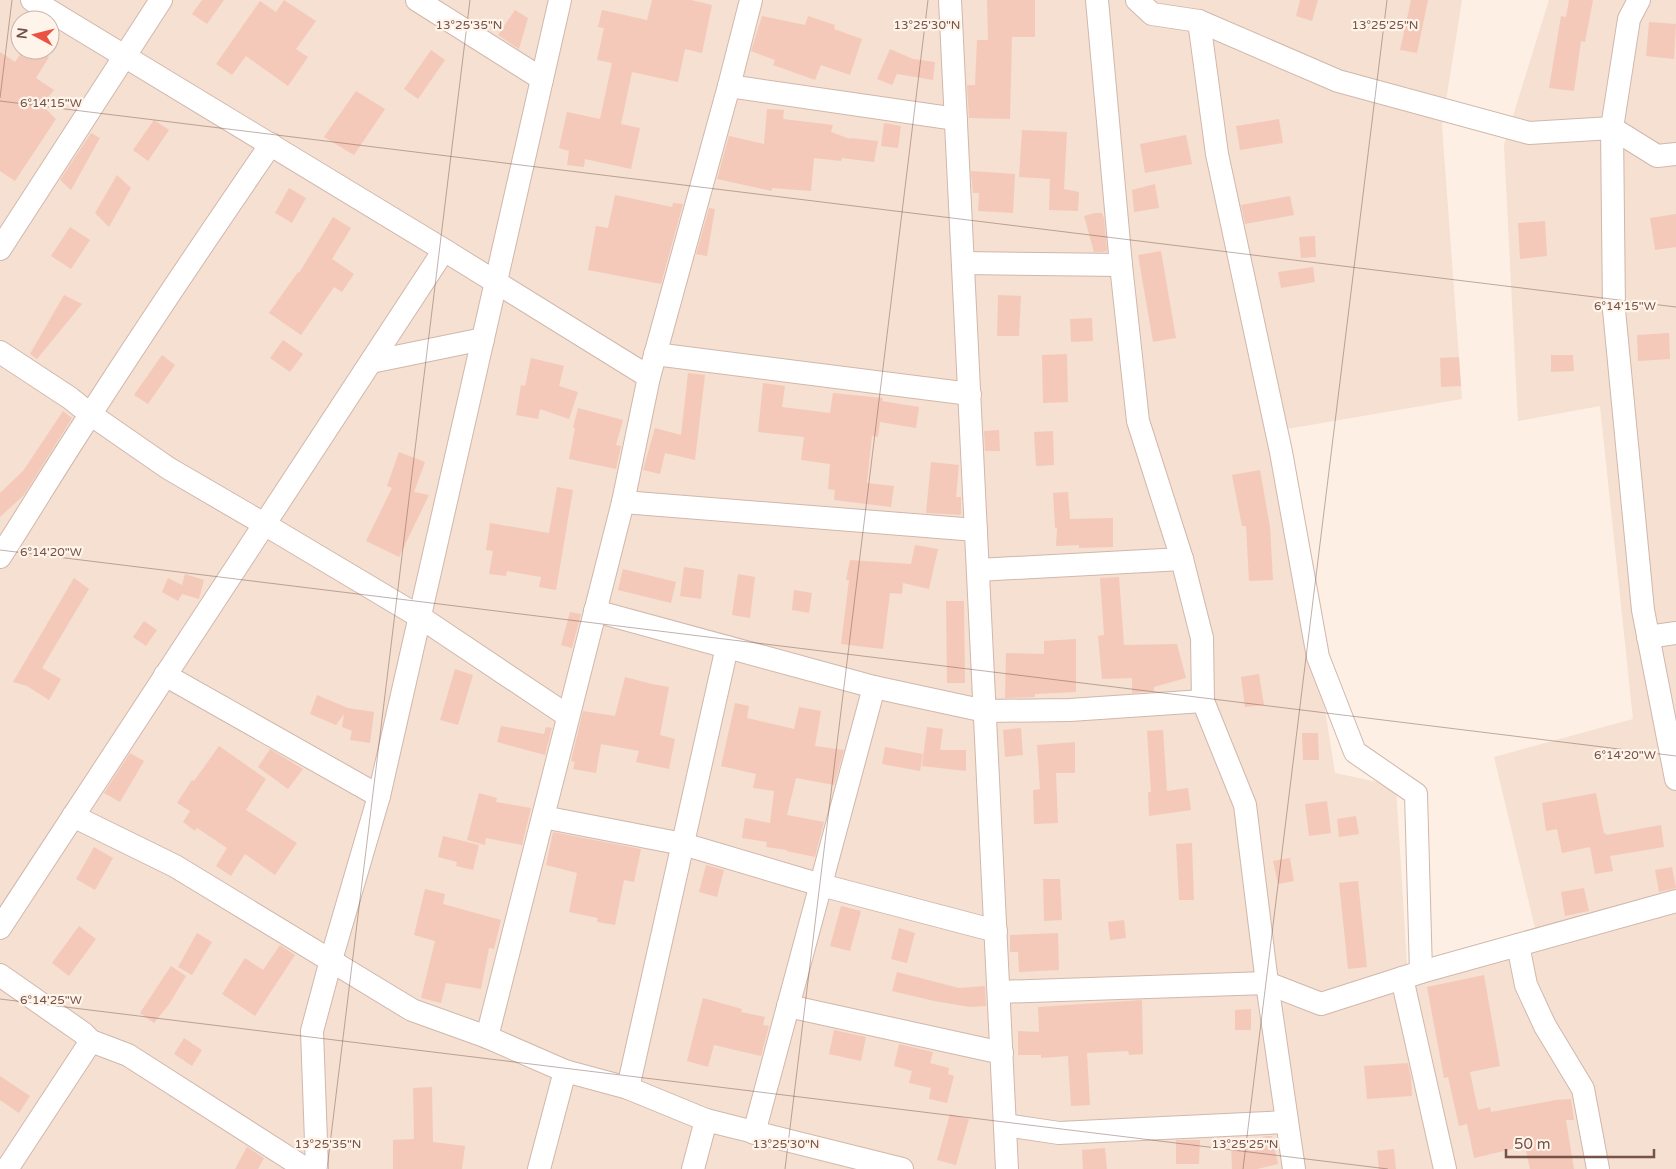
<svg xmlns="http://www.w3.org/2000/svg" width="1676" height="1169" font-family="'Varela Round',sans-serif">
<rect width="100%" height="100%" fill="#fdefe3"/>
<path fill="#f5e0d1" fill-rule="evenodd" d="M 0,0 L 1462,0 L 1442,126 L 1462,399 L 1281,430 L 1335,773 L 1396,786 L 1407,965 L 1535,928 L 1494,757 L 1633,719 L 1600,406 L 1518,421 L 1504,145 L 1549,0 L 1676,0 L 1676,1169 L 0,1169 ZM 20,20 L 50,20 L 50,50 L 20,50 Z"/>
<g fill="#f4c9b9">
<polygon points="202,0 224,0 207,24 192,14"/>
<polygon points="284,0 316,21 296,49 308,57 288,86 246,56 232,75 216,64 260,1 276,12"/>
<polygon points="652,0 691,0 712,5 702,53 685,49 678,82 632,72 621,124 640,128 631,169 585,159 584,167 567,165 569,151 559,148 567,112 600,119 612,63 597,60 604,28 598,27 602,10 647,20"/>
<polygon points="987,0 1035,0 1035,37 1012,37 1010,119 969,118 967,85 975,85 977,40 988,40"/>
<polygon points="1300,0 1318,0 1312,21 1296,16"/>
<polygon points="1411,0 1428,0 1417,53 1400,50"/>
<polygon points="1569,0 1593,0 1585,42 1581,41 1574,91 1549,88 1561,16 1566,17"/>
<polygon points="515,10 528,18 519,49 498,35"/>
<polygon points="762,16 805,25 808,16 835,25 834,29 862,39 850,75 821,65 815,80 773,65 775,60 751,51"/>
<polygon points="1649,22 1676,24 1674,59 1646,56"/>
<polygon points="890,49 913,59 935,62 933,80 897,74 892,85 877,79"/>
<polygon points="23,50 38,50 49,57 36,78 54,90 42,105 56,119 15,181 0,171 0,52 15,62"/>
<polygon points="431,50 445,60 418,99 404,89"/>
<polygon points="356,91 385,109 354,155 324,137"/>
<polygon points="767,109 784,110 783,119 833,125 831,132 850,139 851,138 878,141 874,162 842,158 841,161 814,158 811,191 772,188 772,191 717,179 729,136 764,144"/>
<polygon points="1279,119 1283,143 1240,150 1236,126"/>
<polygon points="154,120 169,130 148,161 133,150"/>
<polygon points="884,123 901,126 898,148 881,146"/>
<polygon points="1022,130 1067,132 1064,189 1079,192 1078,211 1049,210 1050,179 1019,177"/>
<polygon points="91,133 100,138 71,190 60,180"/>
<polygon points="1186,135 1192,164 1145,173 1140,144"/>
<polygon points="971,171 1015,174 1013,213 978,211 979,193 973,193"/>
<polygon points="117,175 131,188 109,227 95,213"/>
<polygon points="1155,184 1159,208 1134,212 1132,190"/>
<polygon points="289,188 306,198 292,223 275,213"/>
<polygon points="615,195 672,207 673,203 683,204 661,284 588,270 596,226 608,228"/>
<polygon points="1290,196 1294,215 1245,224 1241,205"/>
<polygon points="709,208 715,209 707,256 696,254"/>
<polygon points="1095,213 1102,213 1104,218 1107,251 1103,252 1094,252 1084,216"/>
<polygon points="1676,214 1676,247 1655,250 1650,218"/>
<polygon points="333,217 351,228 332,259 354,274 342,292 334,287 301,335 269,313 298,272 299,273"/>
<polygon points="1545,221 1547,256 1520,259 1518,223"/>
<polygon points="70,227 90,240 71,269 51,256"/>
<polygon points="1315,236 1316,257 1301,258 1299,237"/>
<polygon points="1161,251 1176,338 1153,342 1138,255"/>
<polygon points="1313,267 1315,282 1281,288 1278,272"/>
<polygon points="64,295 82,304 37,359 30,354"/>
<polygon points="998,295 1021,296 1019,336 997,336"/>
<polygon points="1092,318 1093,341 1071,342 1070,319"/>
<polygon points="1669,333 1670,359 1638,361 1637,335"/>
<polygon points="283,340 303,354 290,372 270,358"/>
<polygon points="1067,354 1068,402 1043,403 1042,355"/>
<polygon points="162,355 175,365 148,404 134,395"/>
<polygon points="1551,355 1573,355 1574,371 1551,372"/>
<polygon points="1459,357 1461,386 1441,387 1440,358"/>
<polygon points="531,358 564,366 559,386 578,392 569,419 540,409 538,419 516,415 521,385 525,386"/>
<polygon points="688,373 705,375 695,460 665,453 660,474 643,470 655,428 681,435"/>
<polygon points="763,383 785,386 782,407 830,413 833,393 883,398 882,401 919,407 916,428 880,422 878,437 872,436 867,483 894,486 891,507 834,500 835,490 828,489 830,464 801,460 804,437 758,432"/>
<polygon points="578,408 623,420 616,445 621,446 616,469 569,459 575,428 573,428"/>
<polygon points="63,411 72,418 24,495 0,517 0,493 23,471"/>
<polygon points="999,430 1000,451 985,451 984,431"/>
<polygon points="1053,431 1054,465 1036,466 1034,432"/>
<polygon points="399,452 425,462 414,492 429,495 399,557 366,541 392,488 387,486"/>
<polygon points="931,462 959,465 956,497 961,497 961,515 926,513"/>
<polygon points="1260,470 1270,527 1273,580 1249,581 1246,526 1242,526 1232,475"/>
<polygon points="557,487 573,490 556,590 539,587 541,577 507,571 506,576 489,574 493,551 486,550 490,523 549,533"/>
<polygon points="1068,492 1070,519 1113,518 1113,547 1079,548 1079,545 1056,546 1057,528 1055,528 1053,493"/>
<polygon points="915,545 938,549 929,589 903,583 902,594 890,593 883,649 841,644 849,580 846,580 850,560 911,564"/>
<polygon points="684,567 704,570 701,599 680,596"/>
<polygon points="623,569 676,582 671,603 618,590"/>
<polygon points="185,574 204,580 199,599 182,594 178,601 162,592 168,578 182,585"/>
<polygon points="738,574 755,577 750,618 732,615"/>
<polygon points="1119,577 1124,645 1177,644 1186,678 1154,687 1154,691 1132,693 1132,678 1102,679 1098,636 1104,635 1100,578"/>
<polygon points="74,578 89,589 42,668 61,679 49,700 27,686 13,682"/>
<polygon points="794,590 812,593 809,613 792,610"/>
<polygon points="946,601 964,601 965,683 947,683"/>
<polygon points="570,612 581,614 572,648 561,645"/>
<polygon points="144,621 157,630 146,646 133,637"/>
<polygon points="1076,639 1076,692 1035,694 1035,697 1005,698 1006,653 1044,654 1044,641"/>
<polygon points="455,669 473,675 458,725 440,720"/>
<polygon points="1259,674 1264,705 1245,707 1241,677"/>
<polygon points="625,677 652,684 669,687 660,735 675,739 669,769 636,762 639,751 601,744 596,773 573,769 575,762 571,761 583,711 615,716"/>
<polygon points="317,695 348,708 374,712 370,743 350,740 352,731 342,727 344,714 336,725 310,714"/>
<polygon points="735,703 749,706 747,718 794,729 799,707 821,711 815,746 844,750 834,785 796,778 787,815 824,822 815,857 786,851 787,850 766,847 767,842 742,838 745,818 770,823 774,791 753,788 756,774 721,766"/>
<polygon points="501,726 544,734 546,727 552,728 545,755 497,742"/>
<polygon points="927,727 943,729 940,750 966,750 966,771 922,766"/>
<polygon points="1021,728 1023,755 1005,757 1003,730"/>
<polygon points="1163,730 1167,791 1188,788 1191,810 1149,816 1148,792 1151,792 1147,731"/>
<polygon points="1302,733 1318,733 1319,760 1303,760"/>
<polygon points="1075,742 1075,773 1056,773 1058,823 1034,824 1033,790 1040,789 1037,745"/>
<polygon points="219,746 266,779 246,810 297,843 275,875 245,854 231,876 216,866 227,848 197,828 195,831 183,822 190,811 177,803 192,780 194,781"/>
<polygon points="885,747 923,754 920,771 882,764"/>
<polygon points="270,749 303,769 288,789 258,767"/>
<polygon points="130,753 144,761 120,802 104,793"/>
<polygon points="479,793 497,798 496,802 531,808 522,845 486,838 485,845 467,840"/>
<polygon points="1596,793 1604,834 1606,833 1606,835 1661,825 1664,847 1610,856 1613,871 1595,874 1590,847 1562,853 1557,829 1546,831 1542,803"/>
<polygon points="1327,801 1331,833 1309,836 1305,804"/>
<polygon points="1356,816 1359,834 1339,837 1337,819"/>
<polygon points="553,832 641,849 634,882 624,880 615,925 597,922 598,918 569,912 577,873 546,865"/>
<polygon points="443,836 479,845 473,870 456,866 457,862 438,857"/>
<polygon points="1192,843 1194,900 1179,900 1176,844"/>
<polygon points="94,847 113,858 95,890 76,879"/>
<polygon points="1290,858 1294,881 1278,884 1273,861"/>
<polygon points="706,865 724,870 717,897 699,892"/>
<polygon points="1672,867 1676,888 1659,892 1655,870"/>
<polygon points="1043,879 1060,879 1062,920 1044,921"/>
<polygon points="1358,881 1367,967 1348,969 1339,883"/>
<polygon points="1584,888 1589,911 1565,916 1561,892"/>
<polygon points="425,889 445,894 443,904 501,920 494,949 489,948 481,989 446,983 441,1003 421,998 435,941 414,935"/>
<polygon points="841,906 861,911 850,951 830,946"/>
<polygon points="1124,920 1126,938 1110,940 1108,922"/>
<polygon points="79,926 96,939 69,976 52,963"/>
<polygon points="899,928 915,933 907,963 891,959"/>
<polygon points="197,933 212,942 192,975 178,967"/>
<polygon points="1058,933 1059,970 1019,972 1018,952 1010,952 1010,935"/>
<polygon points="280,945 295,955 255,1016 222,994 245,958 263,970"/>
<polygon points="171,966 186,976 170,1003 154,1023 140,1013"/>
<polygon points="897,972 959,988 985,986 986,1006 970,1007 934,1001 892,991"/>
<polygon points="1484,975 1500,1066 1470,1072 1478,1110 1490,1107 1491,1112 1556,1100 1571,1099 1574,1120 1566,1120 1574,1169 1530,1169 1525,1146 1474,1158 1467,1124 1459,1126 1448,1077 1444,1078 1427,987"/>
<polygon points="703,998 742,1009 741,1012 765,1017 763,1025 769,1026 761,1056 714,1045 708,1067 687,1061"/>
<polygon points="1142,1000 1143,1054 1129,1055 1128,1051 1087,1053 1090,1105 1071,1106 1068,1056 1041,1058 1041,1055 1018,1055 1018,1031 1039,1032 1038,1007"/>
<polygon points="1251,1009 1251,1030 1235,1030 1235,1010"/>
<polygon points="834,1030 866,1037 861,1061 829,1054"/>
<polygon points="184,1038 202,1050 192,1066 174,1054"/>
<polygon points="899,1044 933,1052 930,1063 949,1068 948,1074 954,1076 947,1103 929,1099 931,1088 909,1083 912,1071 894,1066"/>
<polygon points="1408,1063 1411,1077 1412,1096 1367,1099 1364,1066"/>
<polygon points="0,1076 30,1096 19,1113 0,1100"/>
<polygon points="432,1087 433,1142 465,1146 462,1169 393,1169 393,1140 414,1139 413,1088"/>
<polygon points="950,1114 969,1119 956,1165 937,1160"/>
<polygon points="1267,1136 1272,1136 1278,1164 1257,1169 1232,1169 1231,1145"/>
<polygon points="1176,1140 1200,1140 1199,1164 1176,1164"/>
<polygon points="247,1147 264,1158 258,1169 235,1169"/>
<polygon points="1105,1148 1107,1169 1083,1169 1082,1150"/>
<polygon points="1394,1149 1396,1169 1379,1169 1377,1151"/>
</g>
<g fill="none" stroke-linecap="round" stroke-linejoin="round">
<defs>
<g id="minor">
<polyline points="32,0 444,250 649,377"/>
<polyline points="417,0 542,79"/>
<polyline points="950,0 1007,1169"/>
<polyline points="1097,0 1121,265 1138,421 1182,559 1202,638 1203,701 1245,805 1267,983 1294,1169"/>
<polyline points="1137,0 1152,14 1199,21 1338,81 1529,133 1612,128 1657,156 1676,154"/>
<polyline points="1639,0 1629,19 1612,128 1614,310 1643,610 1676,779"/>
<polyline points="1199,21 1217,154 1281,452 1318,657 1355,752 1416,794 1421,972"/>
<polyline points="729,86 956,119"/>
<polyline points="0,249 161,0"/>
<polyline points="963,263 1121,265"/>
<polyline points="0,352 70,398 90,414 168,468 264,524 420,617 568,716"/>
<polyline points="655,354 970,394"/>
<polyline points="371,362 483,339"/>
<polyline points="623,502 976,530"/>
<path d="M 0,557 C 31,509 60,460 92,412 C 150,322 210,233 271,144"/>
<polyline points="978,570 1182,559"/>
<polyline points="595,611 874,687 985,711 1070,710 1203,701"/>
<polyline points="1648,637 1676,633"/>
<polyline points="165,675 379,796"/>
<polyline points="73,816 175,866 412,1010 487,1037 565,1071 628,1088 706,1120 902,1169"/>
<polyline points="543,817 683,844 821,885 996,931"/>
<polyline points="0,928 444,250"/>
<polyline points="1518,945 1526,985 1545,1026 1583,1089 1598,1169"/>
<polyline points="0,975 83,1033 91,1041 128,1055 306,1169"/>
<polyline points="1402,978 1445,1169"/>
<polyline points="999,992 1267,983 1321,1004 1421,972 1676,901"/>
<polyline points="788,1006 1002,1053"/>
<polyline points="487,1037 623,502 649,377 729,86 751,0"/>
<polyline points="628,1088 727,647"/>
<polyline points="1005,1125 1059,1133 1287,1122"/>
<polyline points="754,1133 874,687"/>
<polyline points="7,1169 91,1041"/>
<polyline points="317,1169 312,1031 331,960 379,796 560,0"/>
<polyline points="539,1169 565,1071"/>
<polyline points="693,1169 706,1120"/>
</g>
</defs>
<use href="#minor" stroke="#d1b7ac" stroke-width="24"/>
<use href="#minor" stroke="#fff" stroke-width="22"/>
</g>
<path fill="none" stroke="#765248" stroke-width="1" stroke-opacity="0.45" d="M 0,98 L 12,0M 0,101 L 1676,307M 0,550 L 1676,756M 0,999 L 1388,1169M 327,1169 L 470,0M 785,1169 L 928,0M 1243,1169 L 1387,0"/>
<g font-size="12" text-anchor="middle" fill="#765248" stroke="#fff4ea" stroke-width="4.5" stroke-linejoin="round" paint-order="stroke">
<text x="469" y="29">13°25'35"N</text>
<text x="927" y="29">13°25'30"N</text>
<text x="1385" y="29">13°25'25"N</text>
<text x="51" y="107">6°14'15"W</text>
<text x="1625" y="310">6°14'15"W</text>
<text x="51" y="556">6°14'20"W</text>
<text x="1625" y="759">6°14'20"W</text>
<text x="51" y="1004">6°14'25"W</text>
<text x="328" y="1148">13°25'35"N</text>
<text x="786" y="1148">13°25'30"N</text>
<text x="1245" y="1148">13°25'25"N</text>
</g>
<g transform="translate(35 35) rotate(277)"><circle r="24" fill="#fff4ea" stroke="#c8b3a9"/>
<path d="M0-4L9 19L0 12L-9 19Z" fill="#ec5243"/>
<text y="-8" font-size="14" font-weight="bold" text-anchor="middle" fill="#765248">N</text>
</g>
<path d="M1506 1149v8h148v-8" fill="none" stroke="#765248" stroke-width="2.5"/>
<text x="1514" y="1149" font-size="15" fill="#765248" stroke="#fff4ea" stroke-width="4" paint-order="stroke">50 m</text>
</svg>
